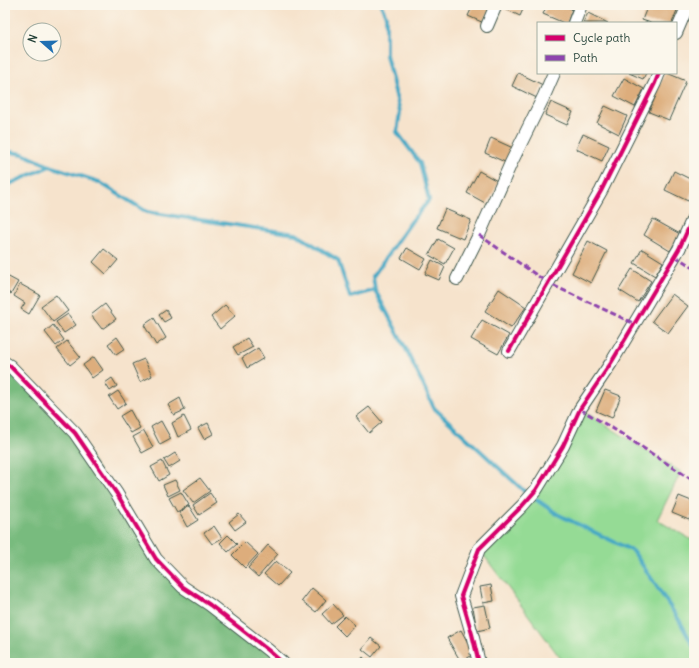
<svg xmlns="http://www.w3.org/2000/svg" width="699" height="668" font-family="Delius,sans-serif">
<rect width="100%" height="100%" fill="#fbf7ec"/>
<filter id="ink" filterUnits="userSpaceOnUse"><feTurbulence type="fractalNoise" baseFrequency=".025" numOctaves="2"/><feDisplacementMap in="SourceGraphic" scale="8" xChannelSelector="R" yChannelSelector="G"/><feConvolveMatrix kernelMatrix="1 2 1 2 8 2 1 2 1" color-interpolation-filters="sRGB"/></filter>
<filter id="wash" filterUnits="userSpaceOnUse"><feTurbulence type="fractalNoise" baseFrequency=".012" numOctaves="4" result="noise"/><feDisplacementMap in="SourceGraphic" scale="16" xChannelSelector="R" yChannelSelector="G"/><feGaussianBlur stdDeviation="0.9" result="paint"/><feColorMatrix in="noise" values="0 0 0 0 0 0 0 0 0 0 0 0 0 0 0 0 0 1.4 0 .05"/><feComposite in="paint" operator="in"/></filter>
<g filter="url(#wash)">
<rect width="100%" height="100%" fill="#f6e3cc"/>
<polygon fill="#95db95" stroke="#5a8c64" points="580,409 681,472 657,520 694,541 694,663 564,663 479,549 522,506 524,491 536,490"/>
<polygon fill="#78bb7e" stroke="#4c7c59" points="5,363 75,433 156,559 283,663 5,663"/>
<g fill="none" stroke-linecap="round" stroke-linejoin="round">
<g stroke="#44a8c4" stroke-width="4">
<polyline points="5,151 23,154 50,166"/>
<polyline points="5,186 50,166 99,182 147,212 296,234 338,260 350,297 375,290 408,353 434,408 524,491 557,514 633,551 679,620 694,647"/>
<polyline points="375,290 373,276 411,222 429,200 420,163 397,132 400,112 386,55 386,16 381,5"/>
</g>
</g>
<g id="blocks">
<g fill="#ddad7b">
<polygon points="473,5 481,5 490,9 484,23 468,16"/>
<polygon points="505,5 525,5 520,16 503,8"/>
<polygon points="547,5 562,5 572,9 567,23 564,23 543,14"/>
<polygon points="648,5 679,5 672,23 651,23 642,20"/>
<polygon points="694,7 694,21 689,19"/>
<polygon points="588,13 608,23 583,23"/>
<polygon points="518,73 543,85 537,98 512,86"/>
<polygon points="629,73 646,73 643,79"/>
<polygon points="665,73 667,73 686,81 669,120 649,112"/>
<polygon points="624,78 644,89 635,107 614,96"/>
<polygon points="551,102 573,112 567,125 545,115"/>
<polygon points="605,106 627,116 619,134 597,123"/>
<polygon points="583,134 609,146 602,161 576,149"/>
<polygon points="491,138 513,148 507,163 485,153"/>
<polygon points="479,171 499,182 487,204 467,193"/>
<polygon points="674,171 694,181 694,187 688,201 665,190"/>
<polygon points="445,209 471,220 463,239 437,228"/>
<polygon points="653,219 680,234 670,251 644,235"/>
<polygon points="438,239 454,248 445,264 429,255"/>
<polygon points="588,241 607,251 591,283 572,273"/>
<polygon points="407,248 426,259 420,269 401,258"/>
<polygon points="104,249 118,260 106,274 93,262"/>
<polygon points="642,249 663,262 655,276 634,263"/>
<polygon points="432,260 445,267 439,280 425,274"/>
<polygon points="632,269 651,281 638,302 619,290"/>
<polygon points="5,275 18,282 11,294 5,290"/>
<polygon points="20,284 40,295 29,314 21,309 25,303 14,296"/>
<polygon points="499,289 526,307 511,328 485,311"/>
<polygon points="672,294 688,306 668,333 652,321"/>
<polygon points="56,295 68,311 53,322 41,306"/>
<polygon points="105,304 116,319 102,329 91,315"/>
<polygon points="225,305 235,316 220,329 211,317"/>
<polygon points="166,310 171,318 164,322 159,315"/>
<polygon points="68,314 76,325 64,333 56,322"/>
<polygon points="154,318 166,338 156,345 144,325"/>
<polygon points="482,320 509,335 498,354 471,339"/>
<polygon points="53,325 64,340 56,346 45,332"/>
<polygon points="117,337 125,349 116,355 108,344"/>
<polygon points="247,338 253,347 238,355 233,347"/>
<polygon points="67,341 80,357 70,365 57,349"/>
<polygon points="258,348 264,358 247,368 242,358"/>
<polygon points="94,357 103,370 92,378 83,365"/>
<polygon points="144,359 152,376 140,382 132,364"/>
<polygon points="112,378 117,386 110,391 105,383"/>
<polygon points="605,390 621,396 612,418 596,411"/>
<polygon points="118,391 126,403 117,409 109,397"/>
<polygon points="180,398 185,410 174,415 168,405"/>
<polygon points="369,407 382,422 369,433 356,417"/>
<polygon points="130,410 140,428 131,433 120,416"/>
<polygon points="184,416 191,430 178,437 172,423"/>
<polygon points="161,421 171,439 160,445 151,427"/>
<polygon points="208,423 213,434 204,439 198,428"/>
<polygon points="144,431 153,447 142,453 133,437"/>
<polygon points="175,453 180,461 169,468 164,460"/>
<polygon points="162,461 169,475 159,481 151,467"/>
<polygon points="200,478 210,491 193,503 183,490"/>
<polygon points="175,480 180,490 168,496 163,485"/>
<polygon points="181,492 189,505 177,512 169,498"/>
<polygon points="210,493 217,503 199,515 193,505"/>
<polygon points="679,496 694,502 694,509 689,520 672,513"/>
<polygon points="189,506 198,520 187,527 179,512"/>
<polygon points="239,514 246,522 235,530 229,522"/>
<polygon points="214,526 222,538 212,544 204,533"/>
<polygon points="228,535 237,544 228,552 220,543"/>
<polygon points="245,542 258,554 245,568 232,555"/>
<polygon points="268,545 278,554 258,577 248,568"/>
<polygon points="276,561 290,573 278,586 264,574"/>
<polygon points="491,585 494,601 483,603 480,587"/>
<polygon points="312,588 326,600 316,612 302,601"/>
<polygon points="333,604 343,615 331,624 322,614"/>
<polygon points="485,605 490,628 477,631 473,607"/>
<polygon points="345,616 355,625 345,636 335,626"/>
<polygon points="461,630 474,654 461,662 447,638"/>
<polygon points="371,638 381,646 372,657 362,649"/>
<polygon points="363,657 369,663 358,663"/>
</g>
</g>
</g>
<g filter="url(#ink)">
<use href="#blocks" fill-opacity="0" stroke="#3f564b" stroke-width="1"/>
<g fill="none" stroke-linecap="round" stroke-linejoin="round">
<defs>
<g id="minor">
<polyline points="574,23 581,5"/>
<polyline points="487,26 496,5"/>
<polyline points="676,33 688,5"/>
<polyline points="457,279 479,235 511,163 544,96 554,73"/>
<polyline points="509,351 601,191 655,83 659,73"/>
<polyline points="5,363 10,366 75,433 117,494 156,559 183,587 210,605 268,650 283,663"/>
<polyline points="479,663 472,634 461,596 479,549 522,506 536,490 563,446 580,409 611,363 679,249 694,216"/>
</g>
</defs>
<use href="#minor" stroke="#3f564b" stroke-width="14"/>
<use href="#minor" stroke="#fff" stroke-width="12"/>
<g stroke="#8e44ad" stroke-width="3" stroke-dasharray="6 3" stroke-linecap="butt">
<polyline points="479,235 548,283 635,324"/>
<polyline points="675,256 694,268"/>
<polyline points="580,409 617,431 694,481"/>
</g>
<defs>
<g id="cycleway">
<polyline points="509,351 601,191 655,83 659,73"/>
<polyline points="5,363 10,366 75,433 117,494 156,559 183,587 210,605 268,650 283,663"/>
<polyline points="479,663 472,634 461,596 479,549 522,506 536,490 563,446 580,409 611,363 679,249 694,216"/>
</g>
</defs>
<use href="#cycleway" stroke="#fbf7ec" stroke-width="6"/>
<use href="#cycleway" stroke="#d6006c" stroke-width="4"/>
</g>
</g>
<rect width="699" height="668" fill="none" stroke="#fbf7ec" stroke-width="20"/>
<rect x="537" y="22" width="140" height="52" fill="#fbf7ec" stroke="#a3ada2"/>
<rect x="545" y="35" width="20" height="6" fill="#d6006c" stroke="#a3ada2"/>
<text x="573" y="42" font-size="12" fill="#1f3d34">Cycle path</text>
<rect x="545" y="55" width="20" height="6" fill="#8e44ad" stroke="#a3ada2"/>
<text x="573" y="62" font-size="12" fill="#1f3d34">Path</text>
<g transform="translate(42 42) rotate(290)"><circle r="19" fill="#fbf7ec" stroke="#a3ada2"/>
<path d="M0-3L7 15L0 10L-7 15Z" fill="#1f6fb2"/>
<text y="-6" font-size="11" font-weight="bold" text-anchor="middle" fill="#1f3d34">N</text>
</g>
</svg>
